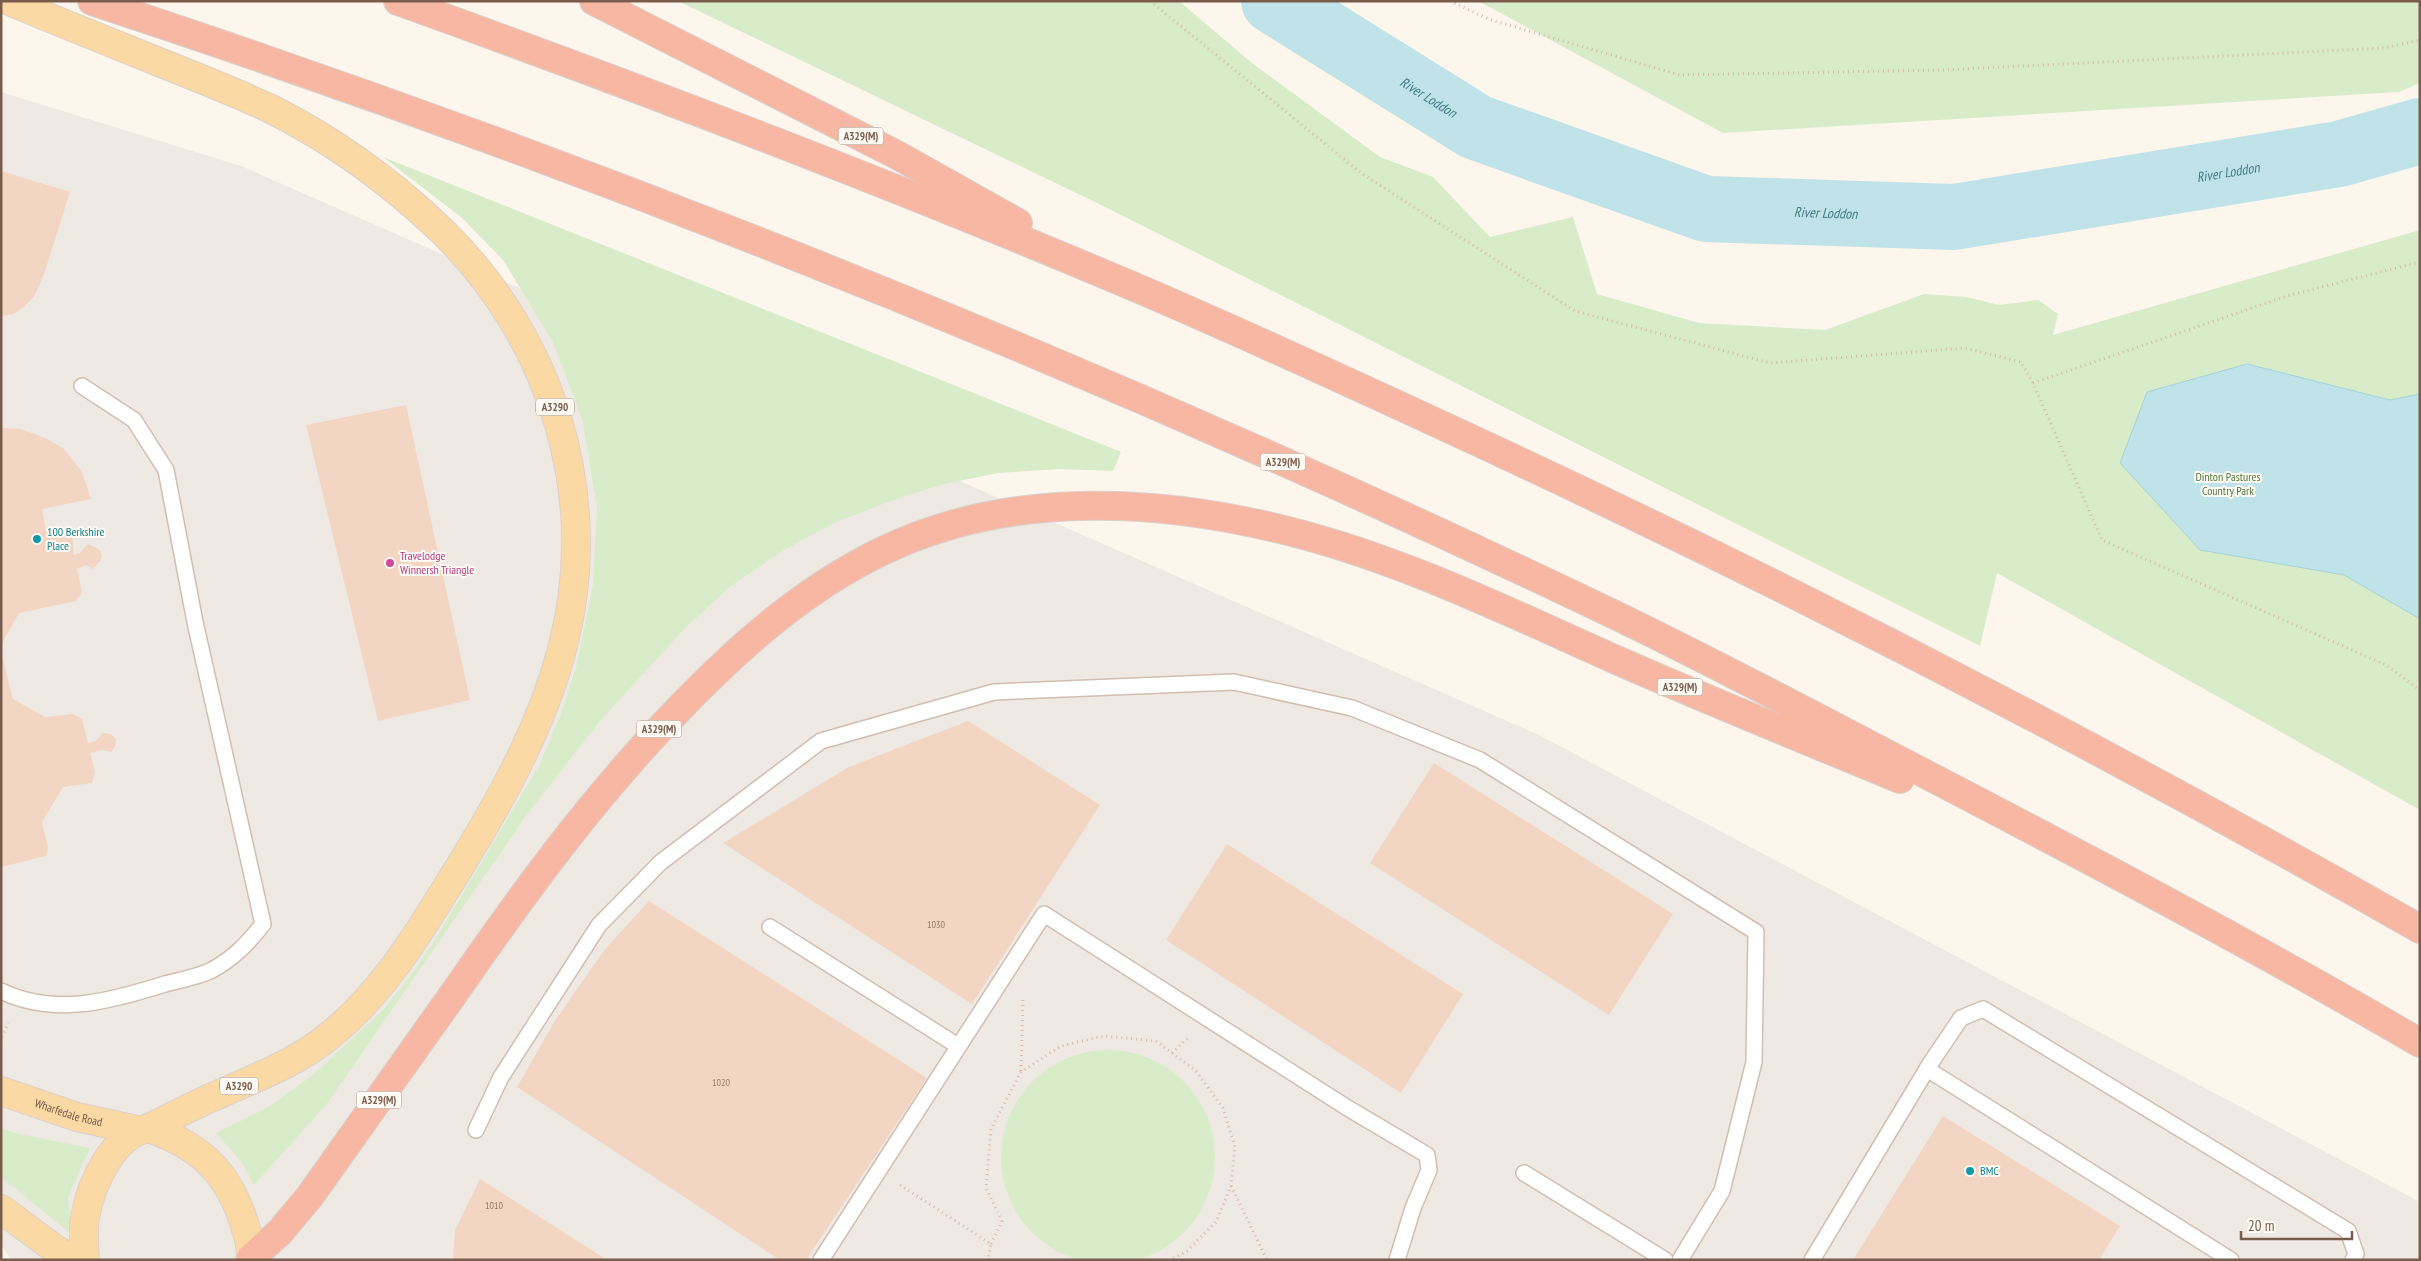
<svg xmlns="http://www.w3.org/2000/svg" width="2421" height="1261" font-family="'PT Sans Narrow',sans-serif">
<rect width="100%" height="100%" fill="#fdf6ec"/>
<polygon fill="#efe9e4" points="1,92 241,166 1539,735 2420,1202 2420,1260 11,1260 1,1244"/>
<g fill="#d8ecc9">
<polygon points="678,1 1179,1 1252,63 1380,157 1433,177 1490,237 1573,217 1597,294 1699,323 1825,330 1924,294 1967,297 1999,305 2038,300 2058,314 2053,335 2420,230 2420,810 1997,573 1980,646 1097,203"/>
<polygon points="1478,1 2420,1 2420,83 2399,92 1723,133"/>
<polygon points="383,157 1121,452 1113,471 1060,469 998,473 944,484 896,499 836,522 784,550 731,586 686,627 600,721 567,763 526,816 326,1105 254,1185 243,1164 216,1133 267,1108 313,1075 383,1010 409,978 437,937 540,764 560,716 577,664 593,584 597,508 583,422 553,342 503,260 462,218"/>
<circle cx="1108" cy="1157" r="107"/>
<polygon points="1,1128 19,1134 90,1148 68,1197 71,1234 1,1177"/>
</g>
<polygon fill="#bfe3e8" stroke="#a5d3da" points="2247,364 2390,400 2420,394 2420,619 2344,575 2200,550 2120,463 2147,392"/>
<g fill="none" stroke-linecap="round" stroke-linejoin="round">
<path stroke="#bfe3e8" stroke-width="66" id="s1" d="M 1274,1 L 1476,127 L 1706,209 L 1954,217 L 2339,154 L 2420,131"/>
</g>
<g fill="#f3d5c3">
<polygon points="1,171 70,192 44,274 35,295 24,307 13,314 1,316"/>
<polygon points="406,405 470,700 378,721 306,425"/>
<polygon points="1,428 21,429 45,438 63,448 82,472 91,499 42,509 46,529 63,528 72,533 74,555 81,552 88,544 100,550 102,555 101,560 93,569 86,565 77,569 82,592 76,601 19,613 1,645"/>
<polygon points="1,652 13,699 45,717 73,714 82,719 88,743 97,740 103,733 111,734 116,739 115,747 111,752 102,750 90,753 95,772 92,783 63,787 42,822 48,848 46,856 1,867"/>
<polygon points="968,721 1100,805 972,1004 723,843 849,767"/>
<polygon points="1434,763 1673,914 1609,1015 1370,863"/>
<polygon points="1227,844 1463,994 1401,1093 1166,940"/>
<polygon points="649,901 927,1078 806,1260 780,1260 517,1087 554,1022 605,949"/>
<polygon points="1943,1116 2120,1226 2099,1260 1853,1260"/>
<polygon points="480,1179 607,1260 453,1260 455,1230"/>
</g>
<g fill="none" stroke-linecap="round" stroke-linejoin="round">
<defs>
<g id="service">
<polyline points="770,927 958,1046"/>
<path d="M 1,991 C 55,1017 111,1001 165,984 C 180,980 198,977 212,970 C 234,958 248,943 263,924 L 195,622 L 166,470 L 134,420 L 82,386"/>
<polyline points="1927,1069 2231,1260"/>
<polyline points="476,1130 501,1077 599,925 661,862 821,741 994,692 1234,682 1352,708 1480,760 1756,932 1754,1062 1722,1191 1680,1260"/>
<polyline points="1524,1173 1665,1260"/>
<polyline points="821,1260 1044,914 1346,1107 1427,1155 1429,1170 1413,1208 1397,1260"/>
<polyline points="1812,1260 1930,1064 1961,1018 1983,1009 2348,1231 2356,1254 2353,1260"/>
</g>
<g id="primary">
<path d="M 9,1 C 59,22 109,42 159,62 C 196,77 235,92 271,109 C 333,140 392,183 442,231 C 554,340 603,500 561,653 C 540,731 499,803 457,871 C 420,931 384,992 329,1036 C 295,1064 254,1078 215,1096 C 192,1106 171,1117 149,1128 C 113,1134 91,1184 85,1217 C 83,1231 84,1246 85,1260"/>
<path id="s2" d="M 1,1091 L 77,1117 L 137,1130"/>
<path d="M 149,1128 C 200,1146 229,1172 245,1226 C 248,1236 253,1250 250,1260"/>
<polyline points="1,1209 55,1249 74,1260"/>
</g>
<g id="motorway">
<path d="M 92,1 C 612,172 1121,378 1615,615 C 1723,667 1829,724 1935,779 C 2098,864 2261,950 2420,1043"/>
<path d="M 398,1 C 640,88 881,180 1118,280 C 1235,329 1350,383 1465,436 C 1791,587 2108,751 2420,929"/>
<polyline points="594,1 897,155 1018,223"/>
<path d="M 251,1258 L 280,1232 L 310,1196 C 359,1127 408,1058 457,989 C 525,891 592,799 675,713 C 740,645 812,581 900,543 C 1020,492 1159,499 1284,530 C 1398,558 1505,610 1612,658 C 1707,700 1804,739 1900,779"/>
</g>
</defs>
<use href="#service" stroke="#d1beb0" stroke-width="18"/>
<use href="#primary" stroke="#dad1cd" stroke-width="30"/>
<use href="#motorway" stroke="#dad1cd" stroke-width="30"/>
<g stroke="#d9b8a5" stroke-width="3" stroke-dasharray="1 4" stroke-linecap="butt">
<polyline points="1150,1 1361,173 1575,311 1770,363 1964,348 2021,362 2033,383 2102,540 2386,665 2420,690"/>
<polyline points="1450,1 1491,20 1680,75 1943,70 2384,48 2420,40"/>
<polyline points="2033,383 2290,295 2420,262"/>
<polyline points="1,1042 8,1023"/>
<polyline points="1172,1053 1188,1038"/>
<polyline points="1021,1071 1023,997"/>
<polyline points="900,1185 991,1244 988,1260"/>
<polyline points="1231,1186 1267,1260"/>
<polyline points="991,1244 1002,1221 986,1188 991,1129 1021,1072 1061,1046 1103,1036 1156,1041 1196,1071 1223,1108 1235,1147 1231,1186 1216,1222 1187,1251 1170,1260"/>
</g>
<use href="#service" stroke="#fff" stroke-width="15"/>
<use href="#primary" stroke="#fbd9a5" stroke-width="28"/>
<use href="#motorway" stroke="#f7b7a3" stroke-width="28"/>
</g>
<g fill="#0f9aa8" stroke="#fffaf3" stroke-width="2">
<circle cx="37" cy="539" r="5"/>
<circle cx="1970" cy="1171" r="5"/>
</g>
<circle fill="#d1479c" stroke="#fffaf3" stroke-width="2" cx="390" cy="563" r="5"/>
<g text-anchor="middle" stroke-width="4" stroke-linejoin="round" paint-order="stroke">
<g font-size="10" fill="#987a6a">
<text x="936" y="928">1030</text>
<text x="721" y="1086">1020</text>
<text x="494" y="1209">1010</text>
</g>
<g fill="#fffaf3" stroke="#a28b7f" stroke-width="1">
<rect x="838.5" y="127.5" width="45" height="17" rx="4"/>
<rect x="536" y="398.5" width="38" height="17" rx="4"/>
<rect x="1260.5" y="453.5" width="45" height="17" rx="4"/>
<rect x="1657.5" y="678.5" width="45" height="17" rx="4"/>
<rect x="636.5" y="720.5" width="45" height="17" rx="4"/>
<rect x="220" y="1077.5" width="38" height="17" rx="4"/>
<rect x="356.5" y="1091.5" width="45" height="17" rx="4"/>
</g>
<g font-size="11" font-weight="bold" fill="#7a5c4d">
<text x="861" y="140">A329(M)</text>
<text x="555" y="411">A3290</text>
<text x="1283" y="466">A329(M)</text>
<text x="1680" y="691">A329(M)</text>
<text x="659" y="733">A329(M)</text>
<text x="239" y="1090">A3290</text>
<text x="379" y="1104">A329(M)</text>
</g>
<g font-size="12" fill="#537a41" stroke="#fffaf3">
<text x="2228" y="481">Dinton Pastures<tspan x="2228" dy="14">Country Park</tspan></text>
</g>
<g font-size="12" fill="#0d838f" stroke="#fffaf3" text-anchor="start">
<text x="47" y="536">100 Berkshire<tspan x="47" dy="14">Place</tspan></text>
<text x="1980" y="1175">BMC</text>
</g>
<g font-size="12" fill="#b23c85" stroke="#fffaf3" text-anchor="start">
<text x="400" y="560">Travelodge<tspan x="400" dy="14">Winnersh Triangle</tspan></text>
</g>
<g font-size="12" fill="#7a5c4d" stroke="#fffaf3">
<text dy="4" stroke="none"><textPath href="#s2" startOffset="71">Wharfedale Road</textPath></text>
</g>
<g font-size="14" font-style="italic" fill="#437c86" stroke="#fffaf3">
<text dy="5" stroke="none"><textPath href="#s1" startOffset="182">River Loddon</textPath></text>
<text dy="5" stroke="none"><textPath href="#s1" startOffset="1008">River Loddon</textPath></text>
<text dy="5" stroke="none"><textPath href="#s1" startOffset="602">River Loddon</textPath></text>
</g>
</g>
<rect width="2421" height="1261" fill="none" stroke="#7a5c4d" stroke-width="5"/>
<path d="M2241 1231v8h111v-8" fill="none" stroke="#7a5c4d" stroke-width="2.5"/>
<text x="2248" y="1231" font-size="15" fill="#7a5c4d" stroke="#fffaf3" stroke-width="4" paint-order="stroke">20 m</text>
</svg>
